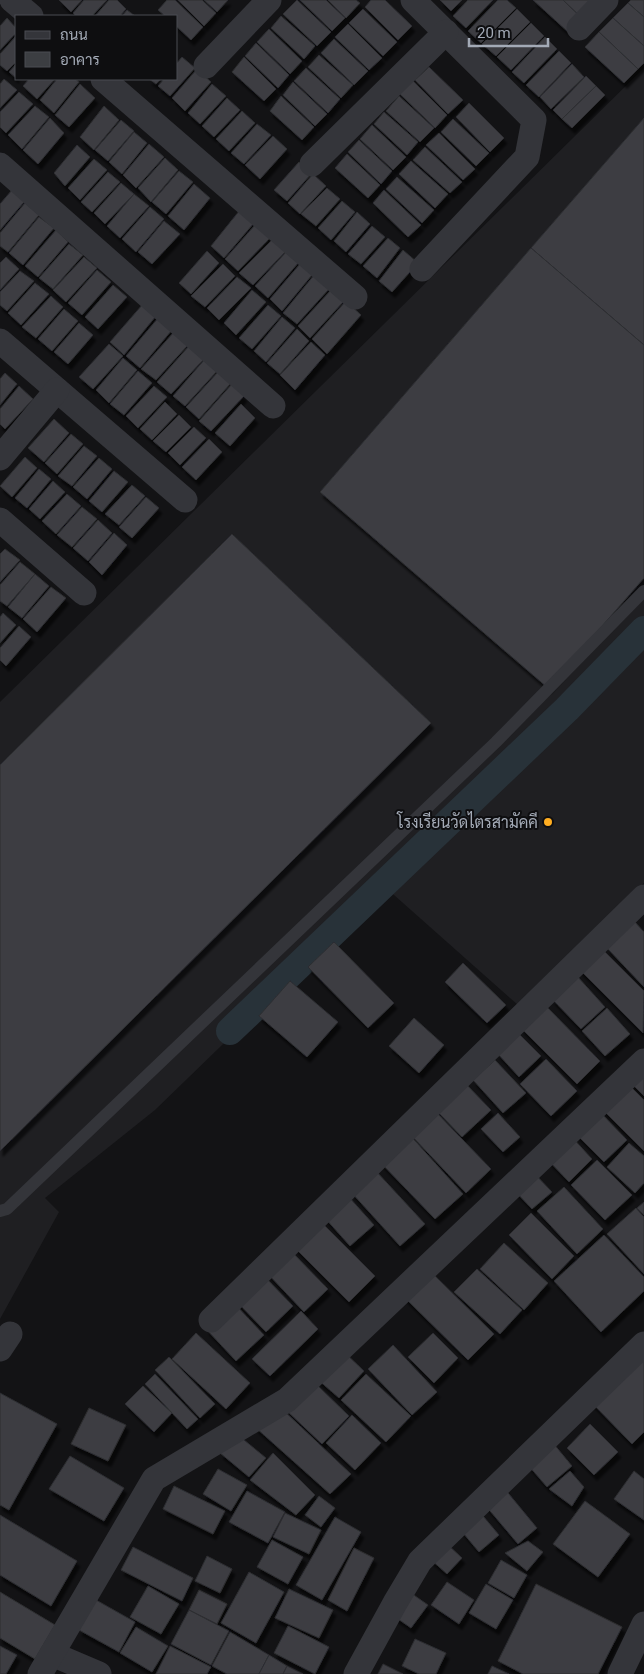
<svg xmlns="http://www.w3.org/2000/svg" width="644" height="1674" font-family="Roboto,Sarabun,sans-serif">
<defs>
<filter id="shadow"><feDropShadow dx="3" dy="5.5" stdDeviation="1" flood-color="#0009"/></filter>
</defs>
<rect width="100%" height="100%" fill="#131315"/>
<polygon fill="#1f1f22" points="644,68 644,883 518,1005 385,887 155,1110 45,1198 59,1212 0,1319 0,702"/>
<g fill="none" stroke-linecap="round" stroke-linejoin="round">
<polyline stroke="#283239" stroke-width="28" points="230,1031 567,709 644,630"/>
</g>
<g fill="#3c3e42" stroke="#2d2d31" filter="url(#shadow)">
<polygon points="59,0 82,0 71,12"/>
<polygon points="84,0 107,0 92,16 76,16 73,13"/>
<polygon points="109,0 117,0 126,9 120,16 95,16"/>
<polygon points="167,0 175,0 203,27 191,40 176,26 176,16 165,16 158,10"/>
<polygon points="178,0 202,0 216,13 204,26"/>
<polygon points="204,0 228,0 217,12"/>
<polygon points="297,0 331,32 317,46 283,14"/>
<polygon points="300,0 326,0 345,18 332,31"/>
<polygon points="328,0 356,0 360,3 346,18"/>
<polygon points="371,0 385,0 412,26 398,40 365,7"/>
<polygon points="440,0 462,0 451,11"/>
<polygon points="468,0 493,0 466,28 453,16"/>
<polygon points="498,0 507,0 516,8 481,43 468,31"/>
<polygon points="533,0 563,0 582,18 568,32"/>
<polygon points="563,0 593,0 582,18"/>
<polygon points="631,0 644,0 644,17 628,3"/>
<polygon points="628,3 644,17 644,46 613,18"/>
<polygon points="363,9 397,42 383,56 349,23"/>
<polygon points="517,9 530,22 496,56 482,44"/>
<polygon points="127,10 135,16 122,16"/>
<polygon points="281,16 315,46 304,59 271,28"/>
<polygon points="7,18 16,28 16,33 0,50 0,26"/>
<polygon points="613,18 644,46 644,63 638,69 599,32"/>
<polygon points="531,23 544,36 511,70 497,57"/>
<polygon points="348,24 382,58 369,70 335,37"/>
<polygon points="269,29 302,61 290,74 257,42"/>
<polygon points="599,32 638,69 624,83 585,47"/>
<polygon points="16,36 16,62 7,71 0,65 0,54"/>
<polygon points="545,37 557,49 524,83 512,72"/>
<polygon points="334,39 368,71 354,85 321,53"/>
<polygon points="256,43 289,75 278,88 245,56"/>
<polygon points="559,51 571,63 539,97 526,85"/>
<polygon points="319,55 353,85 341,98 308,67"/>
<polygon points="182,57 195,68 170,96 158,86 164,79 176,79 176,64"/>
<polygon points="244,57 276,89 264,101 232,72"/>
<polygon points="16,64 16,78 9,72"/>
<polygon points="572,64 584,77 551,109 540,97"/>
<polygon points="429,67 463,100 448,114 415,80"/>
<polygon points="306,68 340,99 328,113 294,81"/>
<polygon points="197,69 211,82 185,111 172,98"/>
<polygon points="586,76 596,86 562,119 553,110"/>
<polygon points="4,79 17,90 0,108 0,84"/>
<polygon points="29,79 55,79 37,99 23,86"/>
<polygon points="57,79 75,79 79,82 54,113 40,100"/>
<polygon points="149,79 161,79 156,84"/>
<polygon points="413,81 447,115 435,128 400,94"/>
<polygon points="293,82 327,114 315,126 283,95"/>
<polygon points="80,84 95,98 69,127 55,115"/>
<polygon points="212,84 226,96 200,124 188,113"/>
<polygon points="596,86 605,95 572,128 562,119"/>
<polygon points="19,92 33,104 6,133 0,127 0,112"/>
<polygon points="281,96 314,127 302,140 270,111"/>
<polygon points="399,96 434,128 420,142 386,111"/>
<polygon points="227,98 240,110 214,137 202,126"/>
<polygon points="469,103 504,138 490,152 456,117"/>
<polygon points="35,106 49,117 22,149 8,135"/>
<polygon points="104,106 119,120 94,150 80,137"/>
<polygon points="242,111 255,123 229,151 216,139"/>
<polygon points="384,112 418,142 407,155 374,124"/>
<polygon points="50,118 64,133 38,164 23,150"/>
<polygon points="644,118 644,345 531,248"/>
<polygon points="453,119 489,153 476,166 441,132"/>
<polygon points="121,120 134,131 108,161 95,150"/>
<polygon points="257,124 271,135 244,164 231,153"/>
<polygon points="372,125 406,157 393,170 360,139"/>
<polygon points="134,132 147,143 122,174 109,162"/>
<polygon points="439,133 475,169 463,180 426,145"/>
<polygon points="273,136 287,149 260,179 245,165"/>
<polygon points="359,140 392,171 381,184 348,152"/>
<polygon points="149,144 164,157 136,188 123,175"/>
<polygon points="77,145 90,157 65,186 54,173"/>
<polygon points="425,147 462,182 450,193 413,160"/>
<polygon points="347,154 380,185 368,198 335,168"/>
<polygon points="165,158 178,170 151,202 138,188"/>
<polygon points="94,159 107,170 80,200 68,188"/>
<polygon points="411,161 448,194 435,208 399,174"/>
<polygon points="299,162 312,173 287,201 274,190"/>
<polygon points="179,171 193,182 166,214 152,202"/>
<polygon points="108,172 120,182 92,212 81,202"/>
<polygon points="313,174 326,186 300,214 288,203"/>
<polygon points="397,177 434,210 422,223 386,189"/>
<polygon points="121,183 134,194 105,224 94,213"/>
<polygon points="194,184 210,198 184,230 168,216"/>
<polygon points="327,188 340,199 316,226 301,214"/>
<polygon points="12,190 24,202 0,230 0,204"/>
<polygon points="384,190 421,225 408,237 373,203"/>
<polygon points="134,194 149,206 120,238 107,226"/>
<polygon points="342,201 355,212 331,240 318,228"/>
<polygon points="25,203 39,215 8,252 0,246 0,233"/>
<polygon points="150,207 164,219 136,252 122,239"/>
<polygon points="240,210 254,223 224,258 211,246"/>
<polygon points="357,212 370,224 346,252 334,241"/>
<polygon points="39,217 54,228 23,265 9,253"/>
<polygon points="164,221 180,234 152,264 138,252"/>
<polygon points="255,225 270,238 238,271 225,259"/>
<polygon points="372,226 385,237 361,264 348,254"/>
<polygon points="56,230 68,242 38,277 25,266"/>
<polygon points="388,238 400,248 377,278 363,266"/>
<polygon points="273,239 286,251 253,285 239,273"/>
<polygon points="69,244 83,255 53,289 39,278"/>
<polygon points="531,248 644,345 644,578 548,688 320,492"/>
<polygon points="403,250 418,263 392,292 379,281"/>
<polygon points="207,251 219,263 191,294 179,283"/>
<polygon points="287,251 299,262 268,298 255,286"/>
<polygon points="6,257 19,269 0,290 0,263"/>
<polygon points="84,257 97,268 66,302 53,290"/>
<polygon points="223,264 235,276 205,307 191,296"/>
<polygon points="300,264 312,275 282,311 270,299"/>
<polygon points="97,270 111,282 82,315 68,303"/>
<polygon points="20,271 34,281 7,311 0,305 0,292"/>
<polygon points="315,274 329,289 297,324 283,313"/>
<polygon points="237,277 251,288 219,320 207,308"/>
<polygon points="35,283 49,294 21,325 8,313"/>
<polygon points="113,285 127,297 98,329 85,317"/>
<polygon points="252,290 266,302 236,335 224,323"/>
<polygon points="331,290 344,301 310,338 298,326"/>
<polygon points="51,296 63,307 36,338 22,327"/>
<polygon points="346,301 361,315 327,354 312,339"/>
<polygon points="143,304 156,316 124,355 110,342"/>
<polygon points="268,305 281,316 252,349 239,338"/>
<polygon points="64,309 78,321 52,351 38,339"/>
<polygon points="159,317 172,330 140,368 126,356"/>
<polygon points="282,317 295,328 266,362 254,351"/>
<polygon points="79,323 93,335 68,364 54,352"/>
<polygon points="297,329 309,341 280,374 267,363"/>
<polygon points="174,332 188,345 156,380 141,369"/>
<polygon points="311,342 325,355 295,390 280,375"/>
<polygon points="109,344 123,356 93,389 79,377"/>
<polygon points="189,346 204,359 171,394 157,382"/>
<polygon points="123,358 137,370 109,403 96,390"/>
<polygon points="205,359 218,370 185,406 173,396"/>
<polygon points="138,371 152,383 124,415 110,404"/>
<polygon points="218,372 231,383 199,419 186,407"/>
<polygon points="5,373 17,384 0,405 0,379"/>
<polygon points="232,384 244,396 211,431 199,421"/>
<polygon points="19,386 33,399 5,429 0,424 0,409"/>
<polygon points="154,386 167,397 138,428 126,416"/>
<polygon points="165,402 177,414 152,440 140,429"/>
<polygon points="241,404 255,418 230,446 215,433"/>
<polygon points="179,415 191,427 166,452 153,441"/>
<polygon points="54,419 69,433 44,462 28,448"/>
<polygon points="194,427 206,438 180,465 168,453"/>
<polygon points="71,434 83,444 57,474 45,463"/>
<polygon points="209,439 222,452 196,480 182,467"/>
<polygon points="84,446 97,456 72,486 58,476"/>
<polygon points="25,457 37,468 12,497 0,486"/>
<polygon points="99,458 112,469 87,499 73,487"/>
<polygon points="39,469 51,479 27,508 15,498"/>
<polygon points="114,471 128,482 102,512 89,501"/>
<polygon points="53,481 65,492 40,519 29,509"/>
<polygon points="132,485 145,496 119,525 105,514"/>
<polygon points="67,494 81,506 56,534 42,521"/>
<polygon points="146,497 159,508 132,538 119,527"/>
<polygon points="82,507 97,519 72,547 57,535"/>
<polygon points="98,520 112,533 88,561 73,548"/>
<polygon points="114,533 127,545 102,575 89,562"/>
<polygon points="232,534 431,723 0,1151 0,765"/>
<polygon points="5,549 20,560 0,582 0,554"/>
<polygon points="20,562 35,574 7,606 0,601 0,585"/>
<polygon points="35,574 49,586 22,618 8,607"/>
<polygon points="51,587 66,598 37,632 23,619"/>
<polygon points="3,613 16,625 0,643 0,617"/>
<polygon points="19,626 31,637 6,666 0,660 0,648"/>
<polygon points="634,921 644,932 644,987 607,948"/>
<polygon points="334,942 394,1003 368,1028 308,967"/>
<polygon points="601,948 644,991 643,1033 579,969"/>
<polygon points="463,963 506,1005 487,1023 445,982"/>
<polygon points="577,976 605,1007 581,1029 552,999"/>
<polygon points="290,981 338,1022 307,1057 259,1016"/>
<polygon points="545,1005 600,1061 577,1084 521,1028"/>
<polygon points="607,1008 630,1034 605,1056 582,1031"/>
<polygon points="414,1018 444,1045 419,1073 389,1046"/>
<polygon points="518,1033 541,1056 519,1077 497,1053"/>
<polygon points="546,1059 577,1091 551,1116 520,1084"/>
<polygon points="495,1060 526,1093 503,1113 473,1080"/>
<polygon points="644,1068 644,1096 630,1082"/>
<polygon points="464,1082 491,1110 462,1137 435,1109"/>
<polygon points="627,1083 644,1100 644,1151 602,1109"/>
<polygon points="434,1110 491,1169 466,1193 409,1133"/>
<polygon points="599,1111 627,1140 604,1162 575,1133"/>
<polygon points="498,1113 520,1137 503,1152 481,1129"/>
<polygon points="408,1133 463,1194 435,1219 379,1161"/>
<polygon points="570,1135 592,1159 569,1182 546,1158"/>
<polygon points="629,1143 644,1156 644,1183 635,1193 607,1167"/>
<polygon points="597,1160 632,1195 605,1220 571,1185"/>
<polygon points="375,1170 425,1224 400,1246 351,1192"/>
<polygon points="532,1171 552,1192 532,1209 513,1189"/>
<polygon points="564,1187 603,1229 577,1254 537,1211"/>
<polygon points="348,1196 374,1225 350,1246 324,1217"/>
<polygon points="644,1202 644,1215 637,1208"/>
<polygon points="636,1208 644,1217 644,1274 607,1234"/>
<polygon points="531,1213 574,1256 552,1279 509,1235"/>
<polygon points="320,1221 375,1276 349,1302 294,1247"/>
<polygon points="604,1235 644,1277 644,1291 601,1332 554,1281"/>
<polygon points="504,1243 548,1283 524,1310 480,1269"/>
<polygon points="290,1250 328,1289 304,1312 267,1273"/>
<polygon points="477,1269 522,1310 500,1334 454,1292"/>
<polygon points="429,1270 494,1334 468,1360 403,1296"/>
<polygon points="264,1276 293,1306 266,1332 237,1302"/>
<polygon points="234,1303 264,1335 236,1361 206,1329"/>
<polygon points="301,1311 318,1329 270,1376 252,1359"/>
<polygon points="196,1333 250,1383 226,1409 172,1359"/>
<polygon points="433,1333 458,1358 434,1383 408,1357"/>
<polygon points="393,1345 437,1392 412,1415 368,1369"/>
<polygon points="342,1350 364,1371 339,1398 316,1378"/>
<polygon points="644,1350 644,1432 632,1444 591,1402"/>
<polygon points="169,1357 215,1404 200,1418 155,1370"/>
<polygon points="155,1374 198,1419 187,1429 145,1384"/>
<polygon points="366,1374 411,1416 386,1442 341,1400"/>
<polygon points="314,1382 349,1416 322,1444 286,1410"/>
<polygon points="143,1386 172,1413 154,1432 125,1404"/>
<polygon points="0,1393 57,1424 9,1510 0,1505"/>
<polygon points="89,1408 126,1425 108,1461 71,1444"/>
<polygon points="282,1409 351,1474 330,1494 255,1427"/>
<polygon points="352,1415 381,1443 355,1470 326,1443"/>
<polygon points="590,1424 618,1452 594,1475 567,1448"/>
<polygon points="238,1435 266,1458 249,1477 220,1453"/>
<polygon points="553,1443 572,1466 547,1487 528,1465"/>
<polygon points="273,1453 315,1495 296,1515 250,1480"/>
<polygon points="70,1456 124,1488 104,1521 49,1489"/>
<polygon points="218,1469 247,1485 231,1511 203,1494"/>
<polygon points="570,1471 584,1487 572,1506 549,1489"/>
<polygon points="634,1471 644,1479 644,1520 614,1499"/>
<polygon points="174,1486 225,1511 213,1534 163,1509"/>
<polygon points="504,1488 537,1528 518,1544 485,1505"/>
<polygon points="247,1491 285,1512 268,1543 229,1522"/>
<polygon points="319,1496 335,1508 321,1527 305,1515"/>
<polygon points="585,1501 630,1534 598,1577 553,1544"/>
<polygon points="478,1510 499,1535 479,1552 458,1527"/>
<polygon points="285,1513 321,1530 309,1554 273,1537"/>
<polygon points="0,1515 77,1561 51,1606 0,1575"/>
<polygon points="335,1517 361,1532 322,1600 296,1585"/>
<polygon points="272,1540 303,1557 288,1584 257,1567"/>
<polygon points="528,1541 543,1552 527,1571 505,1553"/>
<polygon points="445,1542 462,1558 447,1574 429,1558"/>
<polygon points="133,1547 193,1578 182,1601 121,1570"/>
<polygon points="354,1548 374,1558 347,1611 328,1600"/>
<polygon points="207,1556 232,1569 220,1593 195,1581"/>
<polygon points="501,1560 527,1575 514,1598 488,1583"/>
<polygon points="249,1572 284,1592 256,1643 221,1623"/>
<polygon points="447,1582 474,1600 459,1624 431,1605"/>
<polygon points="486,1584 513,1600 496,1629 469,1613"/>
<polygon points="536,1584 622,1627 598,1674 523,1674 498,1661"/>
<polygon points="148,1586 179,1604 161,1634 130,1617"/>
<polygon points="289,1589 333,1610 319,1638 275,1618"/>
<polygon points="199,1590 227,1604 217,1624 189,1610"/>
<polygon points="408,1591 428,1605 411,1628 391,1614"/>
<polygon points="0,1592 55,1625 35,1659 0,1638"/>
<polygon points="96,1600 135,1622 119,1652 79,1630"/>
<polygon points="189,1610 229,1631 211,1665 171,1644"/>
<polygon points="288,1626 329,1647 315,1674 274,1653"/>
<polygon points="136,1627 168,1646 152,1672 120,1653"/>
<polygon points="230,1632 269,1655 259,1674 227,1674 212,1666"/>
<polygon points="415,1639 446,1653 436,1674 419,1674 402,1666"/>
<polygon points="0,1646 17,1655 6,1674 0,1674"/>
<polygon points="170,1646 211,1667 207,1674 156,1674"/>
<polygon points="269,1655 287,1666 283,1674 259,1674"/>
<polygon points="383,1664 403,1674 378,1674"/>
<polygon points="287,1666 303,1674 283,1674"/>
<polygon points="492,1666 509,1674 488,1674"/>
</g>
<g fill="none" stroke-linecap="round" stroke-linejoin="round">
<polyline stroke="#34353a" stroke-width="12" points="0,1211 7,1209 496,742 644,591"/>
<g stroke="#34353a" stroke-width="25">
<polyline points="12,0 31,16"/>
<polyline points="413,0 534,120 527,157 422,269"/>
<polyline points="579,28 606,0"/>
<polyline points="206,66 269,0"/>
<polyline points="103,79 355,297"/>
<polyline points="312,164 446,32"/>
<polyline points="0,165 273,406"/>
<polyline points="0,341 185,500"/>
<polyline points="0,458 57,390"/>
<polyline points="0,520 84,593"/>
<polyline points="211,1320 644,897"/>
<polyline points="0,1349 10,1334"/>
<polyline points="52,1654 99,1674"/>
<polyline points="40,1674 154,1479 287,1400 644,1061"/>
<polyline points="356,1674 395,1603 420,1561 644,1344"/>
<polyline points="620,1674 644,1624"/>
</g>
</g>
<circle fill="#ffad21" stroke="#0e0e10" stroke-width="2" cx="548" cy="822" r="5"/>
<g text-anchor="middle" stroke-width="4" stroke-linejoin="round" paint-order="stroke">
<g font-size="16" fill="#a3aab6" stroke="#0e0e10" text-anchor="end">
<text x="538" y="828">โรงเรียนวัดไตรสามัคคี</text>
</g>
</g>
<rect x="15" y="15" width="162" height="65" fill="#0e0e10" stroke="#4a4c52"/>
<rect x="25" y="31" width="25" height="8" fill="#34353a" stroke="#4a4c52"/>
<text x="60" y="40" font-size="15" fill="#a3aab6">ถนน</text>
<rect x="25" y="52" width="25" height="15" fill="#3c3e42" stroke="#4a4c52"/>
<text x="60" y="65" font-size="15" fill="#a3aab6">อาคาร</text>
<path d="M469 38v8h79v-8" fill="none" stroke="#a3aab6" stroke-width="2.5"/>
<text x="477" y="38" font-size="15" fill="#a3aab6" stroke="#0e0e10" stroke-width="4" paint-order="stroke">20 m</text>
</svg>
